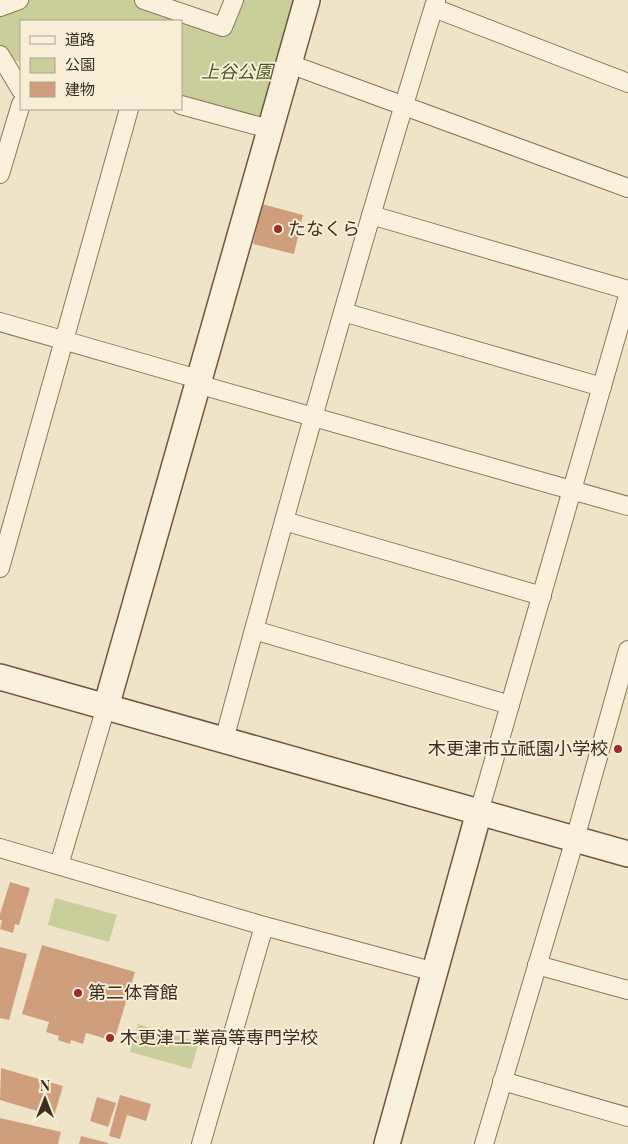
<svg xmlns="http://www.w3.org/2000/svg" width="628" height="1144" font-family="'Playfair Display','Noto Sans JP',serif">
<rect width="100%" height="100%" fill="#f0e4c8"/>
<g fill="#c9cf9b">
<polygon points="19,0 144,0 223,27 234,0 307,0 269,129 181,105 181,21 21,21 21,62 0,56 0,7"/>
<polygon points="55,898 117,915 109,942 48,925"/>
<polygon points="138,1024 199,1042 191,1069 130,1052"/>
</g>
<g fill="#cf9f7d">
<polygon points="262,204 303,215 294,254 253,244"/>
<polygon points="10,882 30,888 19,925 15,924 13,933 0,929 2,920 0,920 0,914"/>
<polygon points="42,945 135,972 114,1041 86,1033 83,1044 71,1040 70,1044 58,1040 59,1036 46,1032 49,1022 22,1014"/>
<polygon points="0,947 27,954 9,1020 0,1018"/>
<polygon points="1,1068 63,1086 54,1116 0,1100"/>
<polygon points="120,1095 151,1104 146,1121 127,1115 120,1139 109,1136"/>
<polygon points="97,1097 116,1103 108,1127 90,1121"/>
<polygon points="0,1118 61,1132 58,1144 0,1144"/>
<polygon points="81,1136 108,1143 108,1144 79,1144"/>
</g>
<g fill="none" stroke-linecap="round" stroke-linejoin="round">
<defs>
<g id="street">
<polyline points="144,0 223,27 234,0"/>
<polyline points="0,7 19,0"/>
<polyline points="434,8 628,83"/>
<polyline points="0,55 21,90"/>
<polyline points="287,63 628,188"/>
<polyline points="181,105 269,129"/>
<polyline points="0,174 21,104"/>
<polyline points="371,215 628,290"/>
<polyline points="343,312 602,387"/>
<polyline points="0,322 198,379"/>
<polyline points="197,384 628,506"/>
<polyline points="284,521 542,596"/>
<polyline points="0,568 129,109"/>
<polyline points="254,630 510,705"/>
<path d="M 224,740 C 291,492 360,245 436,0"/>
<polyline points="479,812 628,296"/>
<polyline points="0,848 264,926 435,972"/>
<polyline points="59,865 106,707"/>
<polyline points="537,965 628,990"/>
<polyline points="502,1081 628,1117"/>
<polyline points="201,1144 264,926"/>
<polyline points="484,1144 575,839 628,650"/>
</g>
<g id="secondary">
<polyline points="0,677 628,854"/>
<polyline points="106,707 307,0"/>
<polyline points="387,1144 479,812"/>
</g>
</defs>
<use href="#street" stroke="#8d765c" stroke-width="20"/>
<use href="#secondary" stroke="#6f573f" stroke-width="28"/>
<use href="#street" stroke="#faf1dc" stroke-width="18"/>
<use href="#secondary" stroke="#faf1dc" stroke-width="25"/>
</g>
<g fill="#9e2a2b" stroke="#f7eed8" stroke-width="2">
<circle cx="278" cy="229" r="5"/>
<circle cx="618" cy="749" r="5"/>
<circle cx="78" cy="993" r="5"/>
<circle cx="110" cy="1038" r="5"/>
</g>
<g text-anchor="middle" stroke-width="4" stroke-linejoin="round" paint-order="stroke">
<g font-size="18" font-style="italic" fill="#4d5a26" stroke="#f7eed8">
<text x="237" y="78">上谷公園</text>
</g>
<g font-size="18" fill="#3d2e20" stroke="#f7eed8" text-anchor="start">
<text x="288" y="235">たなくら</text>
<text x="608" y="755" text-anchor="end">木更津市立祇園小学校</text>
<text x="88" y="999">第二体育館</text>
<text x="120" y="1044">木更津工業高等専門学校</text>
</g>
</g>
<rect x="20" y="20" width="162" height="90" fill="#f7eed8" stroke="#ada18e"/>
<rect x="30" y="36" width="25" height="8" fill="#faf1dc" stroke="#ada18e"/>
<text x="65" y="45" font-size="15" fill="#3d2e20">道路</text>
<rect x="30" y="58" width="25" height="15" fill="#c9cf9b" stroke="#ada18e"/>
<text x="65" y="70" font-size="15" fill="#3d2e20">公園</text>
<rect x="30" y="82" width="25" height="15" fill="#cf9f7d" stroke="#ada18e"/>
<text x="65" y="95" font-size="15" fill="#3d2e20">建物</text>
<g transform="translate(45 1099)" stroke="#f7eed8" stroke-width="4" paint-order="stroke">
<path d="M0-4L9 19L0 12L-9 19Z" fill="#3d2e20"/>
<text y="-8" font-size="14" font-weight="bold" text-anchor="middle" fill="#3d2e20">N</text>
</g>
</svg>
